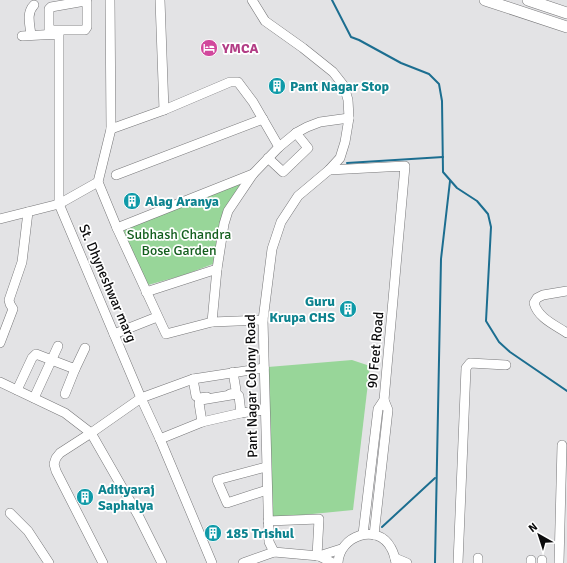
<svg xmlns="http://www.w3.org/2000/svg" width="567" height="563" font-family="Signika,sans-serif">
<rect width="100%" height="100%" fill="#e3e3e5"/>
<g fill="#98d699">
<polygon points="242,182 225,208 213,264 184,275 148,285 122,230"/>
<polygon points="352,360 370,366 353,510 272,518 268,367"/>
</g>
<g fill="none" stroke-linecap="round" stroke-linejoin="round">
<g stroke="#1c6e90" stroke-width="2">
<polyline points="332,0 351,37 359,40 401,63 429,74 439,84 442,101 443,172 457,188 477,201 488,214 491,227 486,321 499,342 510,352 567,391"/>
<polyline points="347,163 443,157"/>
<polyline points="382,527 435,478"/>
<polyline points="435,563 441,259 450,181"/>
</g>
<defs>
<g id="minor">
<polyline points="110,0 111,129 98,182 117,228 166,334 212,322 263,320"/>
<polyline points="160,0 164,110"/>
<polyline points="252,0 265,21 303,48 333,72 344,86 348,100 349,118 345,142 340,158 329,170 298,196 281,222 272,249 263,320 269,542 274,552"/>
<polyline points="49,34 49,9 51,7 85,1 87,2 87,27 85,30 52,30"/>
<path d="M 31,35 C 30,25 26,13 34,5"/>
<polyline points="22,36 59,34 59,204 141,398 160,439 212,563"/>
<polyline points="111,129 164,110 230,82 238,82 253,102 279,147"/>
<polyline points="268,158 283,172 308,148 296,133"/>
<polyline points="329,170 405,166 384,400 378,409 363,534"/>
<polyline points="116,175 263,119"/>
<polyline points="0,219 59,204 98,182"/>
<polyline points="117,228 253,174"/>
<path d="M 567,291 L 543,295 L 537,298 L 534,303 C 538,318 555,325 567,333"/>
<polyline points="146,292 217,269"/>
<polyline points="212,322 217,269 224,224 228,211 253,174 279,147 296,133 307,127 320,122 349,118"/>
<polyline points="114,334 157,317"/>
<polyline points="0,343 13,309 10,304 9,300 22,262 28,212"/>
<polyline points="193,379 196,396 199,398 207,397"/>
<polyline points="0,382 65,413 91,433 138,515 162,563"/>
<polyline points="17,390 32,358 36,354 75,369 85,348"/>
<polyline points="65,394 75,369"/>
<polyline points="230,394 235,393 236,390 233,372"/>
<polyline points="34,398 58,346"/>
<polyline points="202,422 199,403 201,400 237,394 239,396 241,413"/>
<polyline points="160,439 202,422 241,413 264,410"/>
<polyline points="266,467 217,480 227,503 267,490"/>
<polyline points="10,513 28,531 49,563"/>
<polyline points="268,521 319,519 317,556"/>
<polyline points="374,535 388,410 384,400"/>
<polyline points="319,556 341,549"/>
<polyline points="395,558 407,563"/>
<polyline points="103,563 56,471 54,464 56,458 60,453 91,433 141,398 193,379 264,368"/>
<polyline points="243,563 274,552 319,556 333,563"/>
<path d="M 338,563 C 339,536 377,522 391,548 C 394,553 395,558 396,563"/>
<polyline points="458,563 466,368 470,363 506,365"/>
<polyline points="478,563 478,558"/>
<polyline points="531,563 531,560"/>
<polyline points="542,563 542,560"/>
<polyline points="559,563 562,445"/>
</g>
<g id="major">
<polyline points="485,0 567,27"/>
<polyline points="528,0 567,13"/>
</g>
</defs>
<use href="#minor" stroke="#777779" stroke-width="10"/>
<use href="#major" stroke="#777779" stroke-width="12"/>
<use href="#minor" stroke="#fff" stroke-width="9"/>
<use href="#major" stroke="#fff" stroke-width="11"/>
</g>
<defs>
<symbol id="hotel-disc" viewBox="-11 -11 22 22"><circle r="9.5" fill="#d1479c" stroke="#fff"/><path d="M-6-4.5h1.5V1H6V5H4.5V3h-9V5H-6ZM-4 0a1.8 1.8 0 1 1 3.6 0ZM.5 0V-2.5h3Q6-2.5 6 0Z" fill="#fff"/></symbol>
<symbol id="building-disc" viewBox="-11 -11 22 22"><circle r="9.5" fill="#0f9aa8" stroke="#fff"/><path d="M-4-6H4V6H1V3H-1V6H-4ZM-2.5-4.3h1.7v1.8h-1.7ZM.8-4.3h1.7v1.8H.8ZM-2.5-1h1.7V.8h-1.7ZM.8-1h1.7V.8H.8Z" fill="#fff"/></symbol>
</defs>
<g fill-rule="evenodd">
<use href="#hotel-disc" x="199" y="38" width="20" height="20"/>
<use href="#building-disc" x="267" y="76" width="20" height="20"/>
<use href="#building-disc" x="122" y="191" width="20" height="20"/>
<use href="#building-disc" x="338" y="299" width="20" height="20"/>
<use href="#building-disc" x="75" y="487" width="20" height="20"/>
<use href="#building-disc" x="203" y="523" width="20" height="20"/>
</g>
<g text-anchor="middle" stroke-width="3.5" stroke-linejoin="round" paint-order="stroke">
<g font-size="14" font-weight="bold" fill="#b23c85" stroke="#fff" text-anchor="start">
<text x="222" y="53">YMCA</text>
</g>
<g font-size="14" font-weight="bold" fill="#0d838f" stroke="#fff" text-anchor="start">
<text x="290" y="91">Pant Nagar Stop</text>
<text x="145" y="206">Alag Aranya</text>
<text x="335" y="306" text-anchor="end">Guru<tspan x="335" dy="16">Krupa CHS</tspan></text>
<text x="98" y="494">Adityaraj<tspan x="98" dy="16">Saphalya</tspan></text>
<text x="226" y="538">185 Trishul</text>
</g>
<g font-size="14" fill="#135e1d" stroke="#fff">
<text x="179" y="239">Subhash Chandra<tspan x="179" dy="16">Bose Garden</tspan></text>
</g>
<g font-size="14" fill="#0b0b0c" stroke="#fff">
<text transform="translate(108 283) rotate(67)" y="5">St. Dhyneshwar marg</text>
<text transform="translate(375 350) rotate(-85)" y="5">90 Feet Road</text>
<text transform="translate(251 386) rotate(-91)" y="5">Pant Nagar Colony Road</text>
</g>
</g>
<g transform="translate(539 535) rotate(321)" stroke="#ffffff" stroke-width="3" paint-order="stroke">
<path d="M0-3L7 15L0 10L-7 15Z" fill="#0b0b0c"/>
<text y="-6" font-size="11" font-weight="bold" text-anchor="middle" fill="#0b0b0c">N</text>
</g>
</svg>
